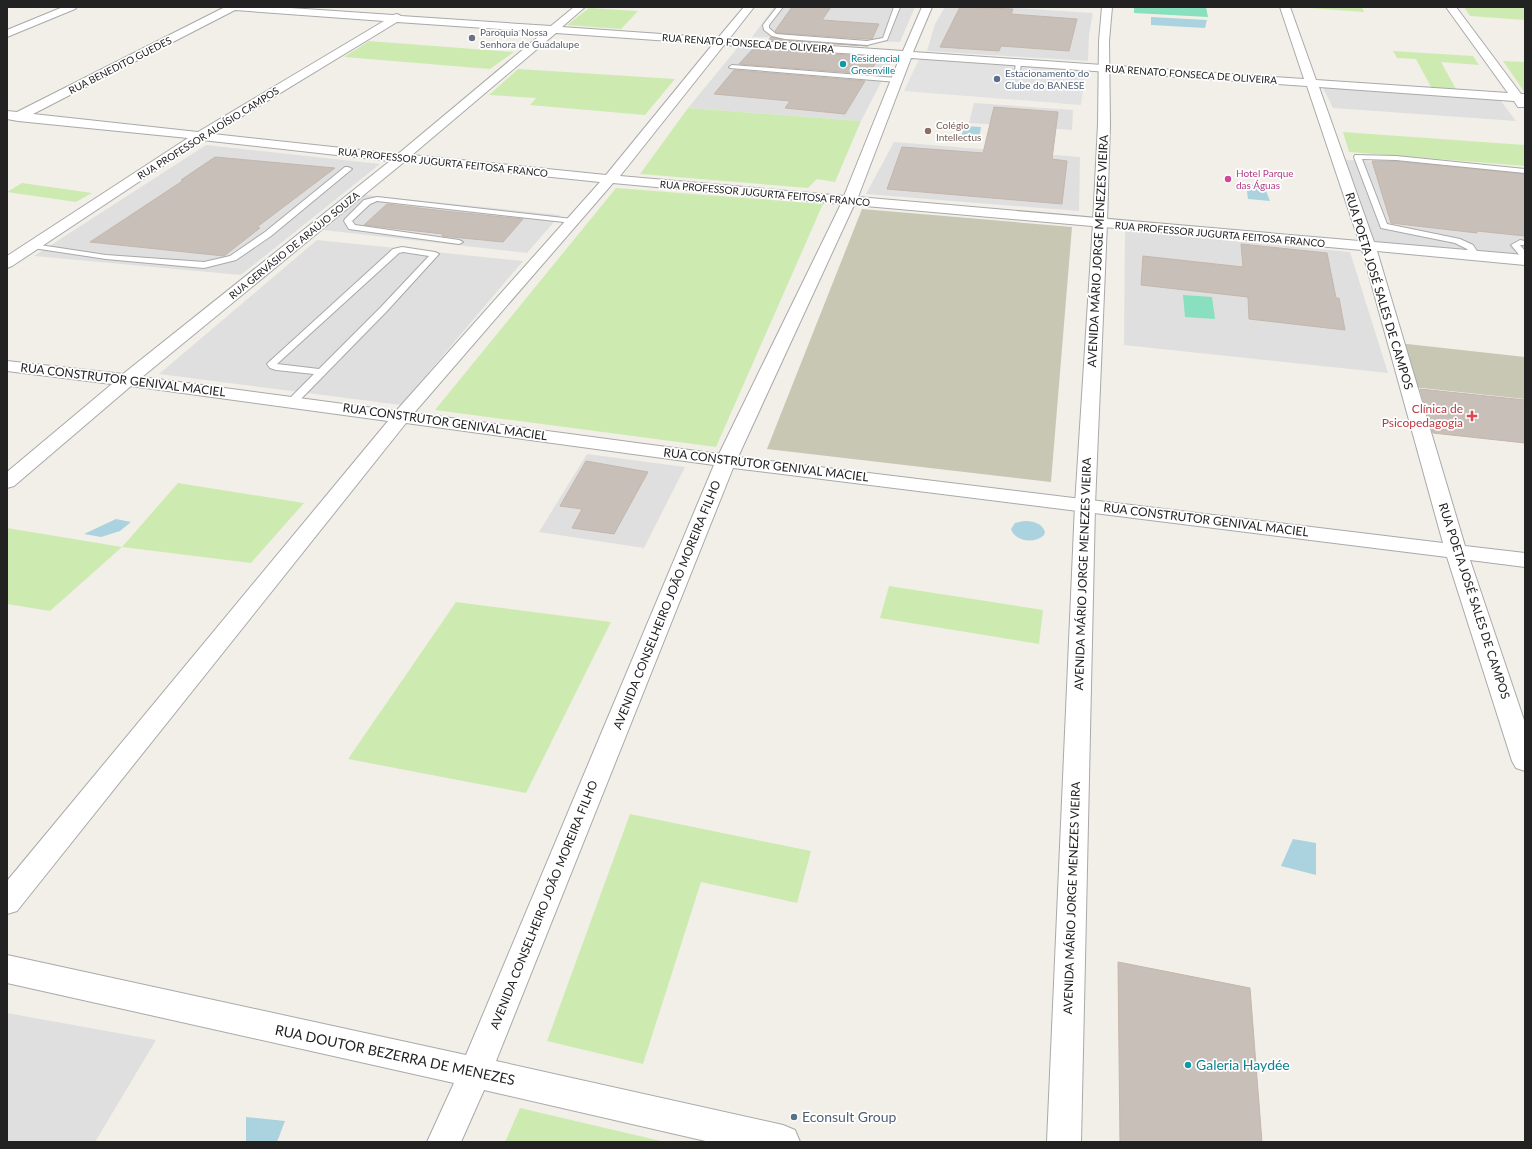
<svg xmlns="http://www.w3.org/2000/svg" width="1532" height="1149" font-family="Lato,sans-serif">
<rect width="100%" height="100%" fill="#f2efe9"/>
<g fill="#e0dfdf">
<polygon points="774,7 915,7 900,42 752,37"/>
<polygon points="945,7 1002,7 1093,13 1089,34 1088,61 927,51 935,24"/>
<polygon points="739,46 894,57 861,121 688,108"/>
<polygon points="1322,86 1500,100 1516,121 1333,108"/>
<polygon points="974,103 1073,110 1072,130 969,123"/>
<polygon points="894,142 1080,157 1079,211 866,194"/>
<polygon points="206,145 380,164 241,275 34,256"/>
<polygon points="1338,159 1525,174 1525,257 1364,242"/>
<polygon points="365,195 560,215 527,253 323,230"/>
<polygon points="1125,231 1350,252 1388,373 1124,345"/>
<polygon points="317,240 523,261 401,405 159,374"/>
<polygon points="587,454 685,467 644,548 539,532"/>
<polygon points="7,1013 156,1040 95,1142 7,1142"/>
</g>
<g fill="#c7c7b4">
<polygon points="862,209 1072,227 1051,482 767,449"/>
<polygon points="1398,343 1525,357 1525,399 1412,387"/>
</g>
<g fill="#cdebb0">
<polygon points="1296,7 1362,7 1364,12"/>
<polygon points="1464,7 1525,7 1525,20 1470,16"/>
<polygon points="589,8 638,11 621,29 567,25"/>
<polygon points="369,41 514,52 490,69 344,57"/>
<polygon points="1393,51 1473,56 1479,65 1441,62 1456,89 1431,87 1416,59 1397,58"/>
<polygon points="1503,61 1525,62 1525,93"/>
<polygon points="518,69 519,69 675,79 645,115 530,105 536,98 489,95"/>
<polygon points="688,108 861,121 835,182 817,179 808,188 640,174"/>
<polygon points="1343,132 1525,145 1525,166 1349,152"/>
<polygon points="22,183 92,193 76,202 7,192"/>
<polygon points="616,188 823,204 716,447 435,410"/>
<polygon points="178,483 304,503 251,563 122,547 50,611 7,604 7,528 122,547"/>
<polygon points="889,586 1043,610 1039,644 880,618"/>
<polygon points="456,602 611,622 526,793 348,759"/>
<polygon points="630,814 811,851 797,903 701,882 643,1064 547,1041"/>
<polygon points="520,1108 665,1142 505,1142"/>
</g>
<g fill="#88e0be">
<polygon points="1134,7 1206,7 1208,17 1134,13"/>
<polygon points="1183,295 1212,297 1215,319 1185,317"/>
</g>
<polygon fill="#e2e2e2" points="921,55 1086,67 1081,105 904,91"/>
<g fill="#aad3df">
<polygon points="1151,17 1207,20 1205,28 1151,25"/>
<polygon points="965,126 981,127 979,140 960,139"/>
<polygon points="1246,184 1264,186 1270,201 1248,199"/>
<polygon points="116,519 131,522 120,531 101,537 84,534"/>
<path d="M 1024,521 C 1033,521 1042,523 1045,532 L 1044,535 C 1035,544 1015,542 1011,529 L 1015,523 Z"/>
<polygon points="1293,839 1316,843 1316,875 1281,866"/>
<polygon points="246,1117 285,1121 277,1142 246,1142"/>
</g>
<g fill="#c7bfb8" stroke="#c4b6ab">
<polygon points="792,7 831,7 822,20 879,24 872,39 867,39 777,33 775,31"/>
<polygon points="960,7 1013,9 1011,14 1077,19 1069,51 1001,46 999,51 940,47"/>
<polygon points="771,37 785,40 868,46 768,40"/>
<polygon points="762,49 863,56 862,58 878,59 869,74 739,64 752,50"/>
<polygon points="734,70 865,81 845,114 785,108 790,101 714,94"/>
<polygon points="994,107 1058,112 1052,159 1067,161 1062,204 887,189 902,147 983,153"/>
<polygon points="215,157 335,168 257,227 260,228 224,256 90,242 184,180 181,180"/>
<polygon points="1372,161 1393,161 1525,174 1525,236 1477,231 1477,233 1391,223"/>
<polygon points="387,204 444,211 523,219 503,242 442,236 443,234 364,225"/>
<polygon points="1241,244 1327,253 1336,298 1339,298 1345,330 1249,319 1248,297 1141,285 1143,256 1243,267"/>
<polygon points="1420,389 1525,400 1525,443 1433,433"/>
<polygon points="586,461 648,472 614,534 572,528 582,509 560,506"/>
<polygon points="1118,962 1250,988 1262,1142 1120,1142"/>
</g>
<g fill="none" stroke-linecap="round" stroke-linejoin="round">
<defs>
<g id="service">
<polygon points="777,7 783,7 769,25 769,28 776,34 867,41 883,38 894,7 900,7 887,40 867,45 785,39 772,36 764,30 763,25"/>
<polygon points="1016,61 1021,62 1020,73 1015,72"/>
<polygon points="732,65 897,78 900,80 897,82 730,68 729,67"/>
<polygon points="1355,155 1396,156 1525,169 1525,173 1396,160 1362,159 1387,224 1460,239 1473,245 1480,256 1476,258 1473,258 1467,249 1455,243 1381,228 1354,157"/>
<polygon points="345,167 348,167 352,169 271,236 236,260 204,268 106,259 33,248 29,246 33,244 106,255 204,262 230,256 265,232"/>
<polygon points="377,197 573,219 577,221 573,223 377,201 370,204 352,221 355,225 459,240 463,242 459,244 349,229 344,221 345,219 364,200"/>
<polygon points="1520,240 1525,241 1525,245 1520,245 1525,251 1525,258 1522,258 1511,245"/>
<path d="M 402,247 L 435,252 L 439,254 L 387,311 L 297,403 L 289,403 L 288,401 L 289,399 L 314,374 L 276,370 L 270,368 L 267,364 L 269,362 L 393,249 ZM 403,252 L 429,256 L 381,307 L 319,369 L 277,364 L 399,253 Z"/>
</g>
<g id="minor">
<polygon points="63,7 77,7 75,9 7,37 7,30"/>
<path d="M 225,7 L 276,7 L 393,15 L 397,14 L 401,16 L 551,26 L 574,7 L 585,7 L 562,27 L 718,38 L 744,7 L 754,7 L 729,39 L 903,51 L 922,7 L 932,7 L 913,52 L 1304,79 L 1280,7 L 1290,7 L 1316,80 L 1508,93 L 1446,7 L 1456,7 L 1521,94 L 1525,94 L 1525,107 L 1518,107 L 1514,101 L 1319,87 L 1374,242 L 1525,255 L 1525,265 L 1377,251 L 1465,546 L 1525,553 L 1525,567 L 1470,560 L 1525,723 L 1525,771 L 1516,768 L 1512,761 L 1447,557 L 733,468 L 496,1061 L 783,1125 L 795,1130 L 800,1142 L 710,1142 L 484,1090 L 461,1142 L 427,1142 L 454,1083 L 7,983 L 7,955 L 466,1055 L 714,465 L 406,423 L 17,911 L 7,914 L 7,881 L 388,421 L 131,386 L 14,486 L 7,488 L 7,472 L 112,384 L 7,371 L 7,361 L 123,374 L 390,161 L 202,140 L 12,266 L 7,268 L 7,256 L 188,138 L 18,121 L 7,119 L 7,111 L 17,112 ZM 235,10 L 384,21 L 198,132 L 33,114 ZM 397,22 L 544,32 L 398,154 L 213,134 ZM 556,33 L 713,44 L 606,175 L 412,155 ZM 724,45 L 900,57 L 844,196 L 620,176 ZM 911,58 L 1307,86 L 1359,241 L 858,197 ZM 404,162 L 600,182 L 396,411 L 142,377 ZM 613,183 L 841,204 L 719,454 L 414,413 ZM 854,205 L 1362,250 L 1443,543 L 738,457 Z"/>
</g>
<polygon id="tertiary" points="1102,7 1112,7 1109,41 1110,124 1107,223 1095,505 1081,1142 1047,1142 1075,505 1093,223 1098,124 1099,41"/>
</defs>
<use href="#service" stroke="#a9a9a9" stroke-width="2"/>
<use href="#minor" stroke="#a9a9a9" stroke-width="2"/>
<use href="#tertiary" stroke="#a9a9a9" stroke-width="2"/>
<use href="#service" fill="#fff" fill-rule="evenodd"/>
<use href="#minor" fill="#fff" fill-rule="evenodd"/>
<use href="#tertiary" fill="#fff" fill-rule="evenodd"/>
</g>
<circle fill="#6b7280" stroke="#fff" stroke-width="1.5" cx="472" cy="38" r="4"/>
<g fill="#0f9aa8" stroke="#fff" stroke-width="1.5">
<circle cx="843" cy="64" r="4"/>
<circle cx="1188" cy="1065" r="4"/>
</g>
<g fill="#5c6f8a" stroke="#fff" stroke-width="1.5">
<circle cx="997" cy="79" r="4"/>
<circle cx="794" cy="1117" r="4"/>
</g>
<circle fill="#8d6e63" stroke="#fff" stroke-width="1.5" cx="928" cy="131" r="4"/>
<circle fill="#d1479c" stroke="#fff" stroke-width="1.5" cx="1228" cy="179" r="4"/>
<path fill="#e0444e" stroke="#fff" stroke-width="1.5" d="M1470 410h4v4h4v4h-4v4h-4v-4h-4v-4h4z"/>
<g text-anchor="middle" stroke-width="3.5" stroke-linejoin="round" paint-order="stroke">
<g font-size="10" fill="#5b616d" stroke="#fff" text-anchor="start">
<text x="480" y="36">Paroquia Nossa<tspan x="480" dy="12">Senhora de Guadalupe</tspan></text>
</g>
<g font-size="10" fill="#222" stroke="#fff">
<text transform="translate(748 43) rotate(4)" y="4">RUA RENATO FONSECA DE OLIVEIRA</text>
<text transform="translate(120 65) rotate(-27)" y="4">RUA BENEDITO GUEDES</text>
<text transform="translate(1191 74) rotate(4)" y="4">RUA RENATO FONSECA DE OLIVEIRA</text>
<text transform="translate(208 133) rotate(-32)" y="4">RUA PROFESSOR ALOÍSIO CAMPOS</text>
<text transform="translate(443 162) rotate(6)" y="4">RUA PROFESSOR JUGURTA FEITOSA FRANCO</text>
<text transform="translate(765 193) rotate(5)" y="4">RUA PROFESSOR JUGURTA FEITOSA FRANCO</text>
<text transform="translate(1220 234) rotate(5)" y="4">RUA PROFESSOR JUGURTA FEITOSA FRANCO</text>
<text transform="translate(294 245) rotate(-39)" y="4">RUA GERVÁSIO DE ARAÚJO SOUZA</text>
</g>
<g font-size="10" fill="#0d838f" stroke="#fff" text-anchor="start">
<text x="851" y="62">Residencial<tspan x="851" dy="12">Greenville</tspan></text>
</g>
<g font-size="10" fill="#4e5e75" stroke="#fff" text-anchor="start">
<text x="1005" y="77">Estacionamento do<tspan x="1005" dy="12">Clube do BANESE</tspan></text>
</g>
<g font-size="10" fill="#785e54" stroke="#fff" text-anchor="start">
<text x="936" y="129">Colégio<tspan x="936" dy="12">Intellectus</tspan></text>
</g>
<g font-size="10" fill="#b23c85" stroke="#fff" text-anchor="start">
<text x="1236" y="177">Hotel Parque<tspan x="1236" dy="12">das Águas</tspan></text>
</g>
<g font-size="12" fill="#222" stroke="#fff">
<text transform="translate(1098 251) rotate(-87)" y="4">AVENIDA MÁRIO JORGE MENEZES VIEIRA</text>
<text transform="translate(1379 291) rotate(73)" y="4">RUA POETA JOSÉ SALES DE CAMPOS</text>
<text transform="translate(123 380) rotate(7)" y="4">RUA CONSTRUTOR GENIVAL MACIEL</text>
<text transform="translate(445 422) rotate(8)" y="4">RUA CONSTRUTOR GENIVAL MACIEL</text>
<text transform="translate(766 465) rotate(7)" y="4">RUA CONSTRUTOR GENIVAL MACIEL</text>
<text transform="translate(1206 520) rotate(7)" y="4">RUA CONSTRUTOR GENIVAL MACIEL</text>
<text transform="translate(1083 574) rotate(-88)" y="4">AVENIDA MÁRIO JORGE MENEZES VIEIRA</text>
<text transform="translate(1474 601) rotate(72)" y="4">RUA POETA JOSÉ SALES DE CAMPOS</text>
<text transform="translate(667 605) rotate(-68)" y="4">AVENIDA CONSELHEIRO JOÃO MOREIRA FILHO</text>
<text transform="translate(1072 898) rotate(-88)" y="4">AVENIDA MÁRIO JORGE MENEZES VIEIRA</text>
<text transform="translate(544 905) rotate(-68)" y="4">AVENIDA CONSELHEIRO JOÃO MOREIRA FILHO</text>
</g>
<g font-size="12" fill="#be3a42" stroke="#fff" text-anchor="end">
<text x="1463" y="413">Clínica de<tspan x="1463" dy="14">Psicopedagogia</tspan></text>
</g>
<g font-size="14" fill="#222" stroke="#fff">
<text transform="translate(395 1055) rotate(12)" y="5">RUA DOUTOR BEZERRA DE MENEZES</text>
</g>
<g font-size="14" fill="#0d838f" stroke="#fff" text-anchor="start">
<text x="1196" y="1070">Galeria Haydée</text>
</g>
<g font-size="14" fill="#4e5e75" stroke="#fff" text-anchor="start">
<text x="802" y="1122">Econsult Group</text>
</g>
</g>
<rect width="1532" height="1149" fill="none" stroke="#222222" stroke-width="16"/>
</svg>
